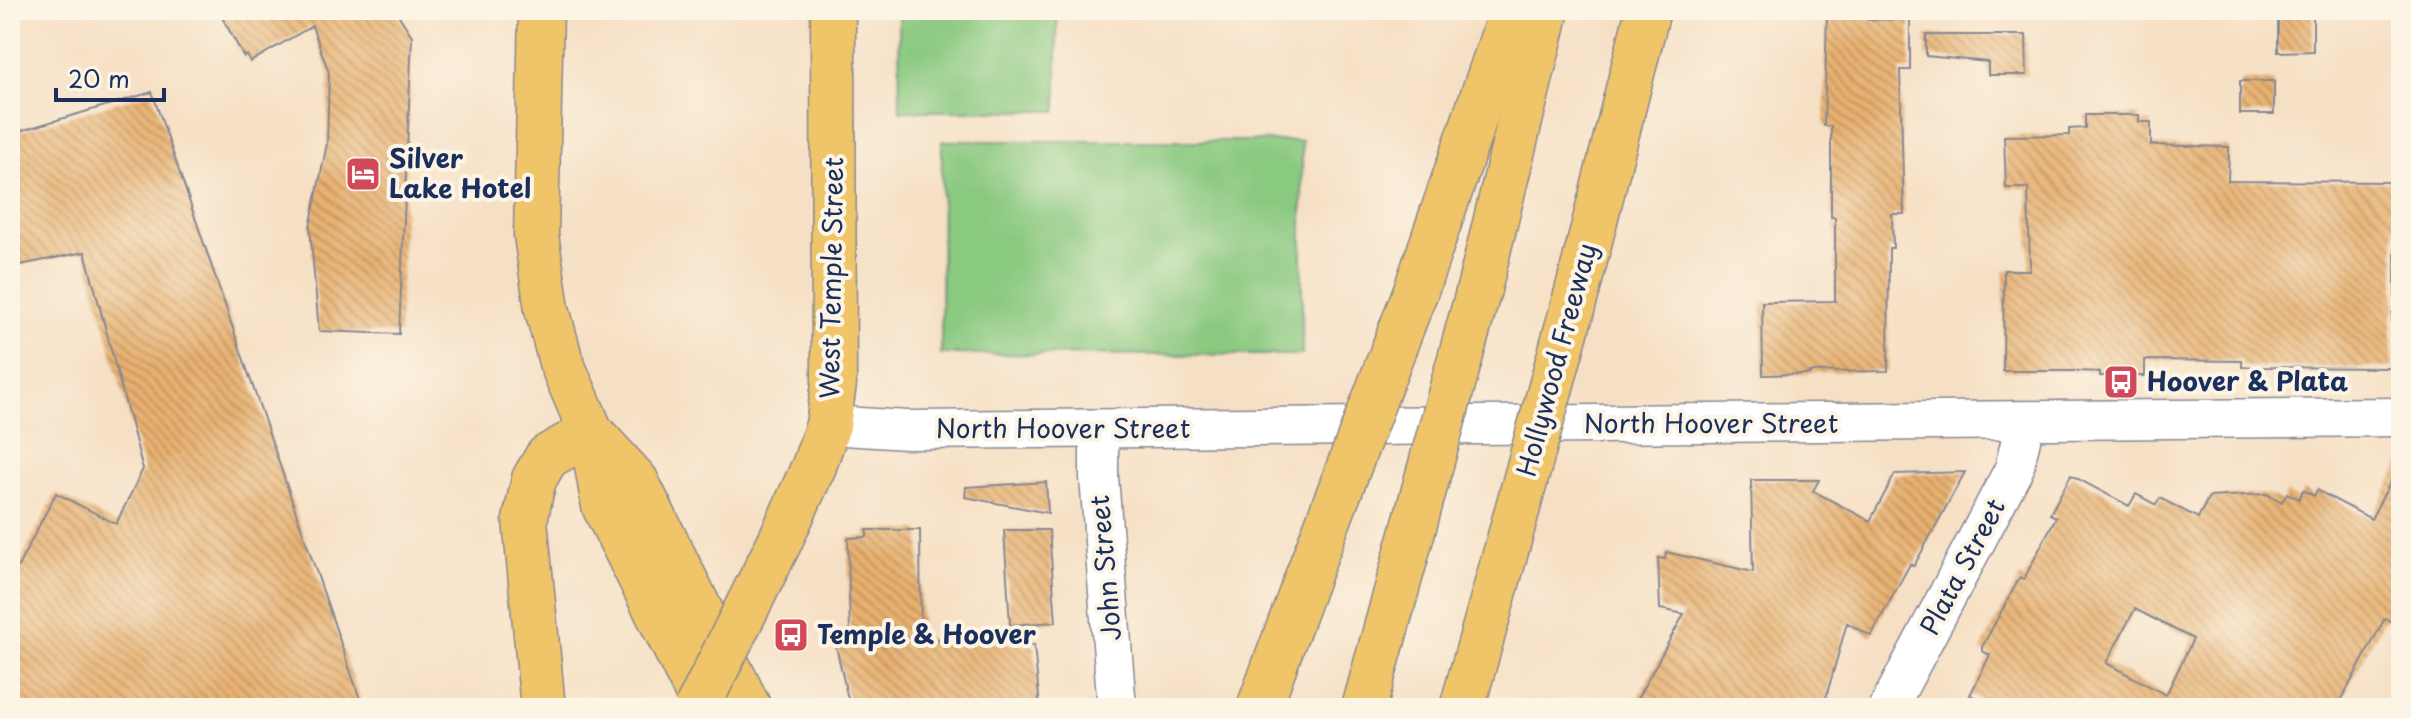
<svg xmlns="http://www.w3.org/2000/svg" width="2411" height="718" font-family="'Playpen Sans',sans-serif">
<defs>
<pattern id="building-back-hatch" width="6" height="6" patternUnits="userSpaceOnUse" patternTransform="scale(2)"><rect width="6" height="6" fill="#e8b170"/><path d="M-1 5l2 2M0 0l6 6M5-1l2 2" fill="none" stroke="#bb905f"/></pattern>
</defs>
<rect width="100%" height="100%" fill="#fcf5e5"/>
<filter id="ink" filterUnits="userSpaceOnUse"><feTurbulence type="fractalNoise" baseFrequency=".0125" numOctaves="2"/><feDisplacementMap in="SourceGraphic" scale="16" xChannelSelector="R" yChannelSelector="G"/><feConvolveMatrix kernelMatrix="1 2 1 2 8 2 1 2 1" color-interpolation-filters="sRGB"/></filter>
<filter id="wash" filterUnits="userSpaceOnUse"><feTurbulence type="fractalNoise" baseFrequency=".006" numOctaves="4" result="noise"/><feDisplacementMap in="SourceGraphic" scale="32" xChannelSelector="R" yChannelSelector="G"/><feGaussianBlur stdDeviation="1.8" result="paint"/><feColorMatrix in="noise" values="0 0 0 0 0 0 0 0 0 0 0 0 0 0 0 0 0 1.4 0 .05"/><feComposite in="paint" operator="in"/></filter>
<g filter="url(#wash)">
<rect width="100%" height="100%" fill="#f6e0c5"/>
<g fill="#8ac980" stroke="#527c6f" stroke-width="2">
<polygon points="899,11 1057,11 1057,111 900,111"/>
<polygon points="942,141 1302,141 1302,355 941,354"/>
</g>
<g id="blocks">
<g fill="url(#building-back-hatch)" fill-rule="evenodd">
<polygon points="218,10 395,10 412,36 399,334 319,331 310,227 327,144 329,73 312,26 250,62 247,55 244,57"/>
<polygon points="1867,12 1867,20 1910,19 1910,70 1900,70 1904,214 1892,214 1893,248 1889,248 1888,371 1809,372 1809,374 1763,375 1762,302 1835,301 1835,217 1831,217 1831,126 1824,126 1827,13"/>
<polygon points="2278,15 2313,15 2313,51 2278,52"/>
<polygon points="1926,35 2026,35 2027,75 1988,75 1988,62 1926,56"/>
<rect x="2240" y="81" width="34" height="33"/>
<polygon points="152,92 363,708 10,708 10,582 56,493 116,524 143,469 85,252 10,267 10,134"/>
<polygon points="2085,115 2139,115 2139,122 2151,122 2151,145 2229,147 2228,181 2395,182 2395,313 2392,313 2392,368 2242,367 2242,361 2145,360 2145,376 2100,376 2100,372 2078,371 2003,371 2004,270 2030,270 2028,188 2006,188 2004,136 2069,135 2069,129 2085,128"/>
<path d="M 2401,462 L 2401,627 L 2385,618 L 2337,708 L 1974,708 L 1979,699 L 1970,695 L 1990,655 L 1982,651 L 1982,647 L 2020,577 L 2024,579 L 2056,517 L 2050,514 L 2071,475 L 2129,506 L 2136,494 L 2156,505 L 2160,498 L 2198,518 L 2209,497 L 2267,494 L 2282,502 L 2287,493 L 2299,499 L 2303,490 L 2314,496 L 2317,490 L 2371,519 ZM 2135,609 L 2193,639 L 2166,695 L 2106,663 Z"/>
<polygon points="1965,472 1914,566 1910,564 1871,636 1847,623 1823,708 1632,708 1684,614 1660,609 1658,558 1665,559 1666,552 1753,572 1751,480 1819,480 1813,491 1870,521 1895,474"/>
<polygon points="1046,482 1048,513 965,497 966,487"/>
<polygon points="867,530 920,530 921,638 1034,645 1040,708 850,708 836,646 850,640 848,538 867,537"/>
<polygon points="1004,530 1049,530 1056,622 1010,625"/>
</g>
</g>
</g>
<g filter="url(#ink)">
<use href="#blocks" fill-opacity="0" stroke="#888892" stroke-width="2"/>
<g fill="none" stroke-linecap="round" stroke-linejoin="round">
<defs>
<g id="minor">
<polyline points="828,425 907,430 2401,417"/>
<polyline points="1099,429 1099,477 1117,708"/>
<polyline points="1888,708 2014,469 2025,422"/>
</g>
<g id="major">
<polyline points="541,10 536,235 547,309 561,362 591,432 604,506 705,708"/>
<polyline points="591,432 636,481 749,708"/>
<polyline points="780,541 814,466 828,425 834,384 833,10"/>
<polyline points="543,708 525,520 534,479 547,457 591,432"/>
</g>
<g id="highway">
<polyline points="1578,288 1648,10"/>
<polyline points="1479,289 1547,10"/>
<polyline points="1416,290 1512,10"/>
<polyline points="1259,708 1312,564"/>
<polyline points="1364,708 1404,563"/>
<polyline points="1462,708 1503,562"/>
</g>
</defs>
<use href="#minor" stroke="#888892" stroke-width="41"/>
<use href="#major" stroke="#888892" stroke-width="47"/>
<use href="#highway" stroke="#888892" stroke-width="47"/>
<use href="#minor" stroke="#fff" stroke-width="38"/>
<use href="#major" stroke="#f0c469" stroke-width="44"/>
<use href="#highway" stroke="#f0c469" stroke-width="44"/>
<defs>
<polyline id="major-bridge" points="697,708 780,541"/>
<g id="highway-bridge">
<polyline points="1503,562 1578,288"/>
<polyline points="1404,563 1479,289"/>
<polyline points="1312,564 1416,290"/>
</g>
</defs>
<use href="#major-bridge" stroke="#888892" stroke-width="47" stroke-linecap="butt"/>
<use href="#highway-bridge" stroke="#888892" stroke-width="47" stroke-linecap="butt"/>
<use href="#major-bridge" stroke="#f0c469" stroke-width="44"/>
<use href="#highway-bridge" stroke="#f0c469" stroke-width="44"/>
</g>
</g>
<defs>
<symbol id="hotel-square" viewBox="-11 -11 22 22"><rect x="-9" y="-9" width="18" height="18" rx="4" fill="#d1495b" stroke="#fcf5e5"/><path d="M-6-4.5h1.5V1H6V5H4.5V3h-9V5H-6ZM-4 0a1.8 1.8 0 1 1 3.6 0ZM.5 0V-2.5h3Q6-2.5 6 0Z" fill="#fff"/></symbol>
<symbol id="bus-square" viewBox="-11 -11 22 22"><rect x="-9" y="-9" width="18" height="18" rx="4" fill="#d1495b" stroke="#fcf5e5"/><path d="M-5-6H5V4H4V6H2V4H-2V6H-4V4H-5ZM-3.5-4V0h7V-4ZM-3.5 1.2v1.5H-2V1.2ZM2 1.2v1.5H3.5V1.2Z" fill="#fff"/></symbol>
</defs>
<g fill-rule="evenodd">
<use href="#hotel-square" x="343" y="154" width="40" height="40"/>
<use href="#bus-square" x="2101" y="362" width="40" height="40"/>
<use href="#bus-square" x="771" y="615" width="40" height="40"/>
</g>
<g text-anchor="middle" stroke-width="8" stroke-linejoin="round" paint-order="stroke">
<g font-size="26" font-weight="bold" fill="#1b2f5e" stroke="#fcf5e5" text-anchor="start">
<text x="389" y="168">Silver<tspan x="389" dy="30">Lake Hotel</tspan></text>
<text x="2147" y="391">Hoover &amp; Plata</text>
<text x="817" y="644">Temple &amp; Hoover</text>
</g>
<g font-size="26" fill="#1b2f5e" stroke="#fcf5e5">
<text transform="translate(832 278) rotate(-89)" y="9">West Temple Street</text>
<text transform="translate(1557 360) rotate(-75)" y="9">Hollywood Freeway</text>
<text x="1711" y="433">North Hoover Street</text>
<text x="1063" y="438">North Hoover Street</text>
<text transform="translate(1963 567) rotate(-62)" y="9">Plata Street</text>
<text transform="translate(1106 568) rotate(-95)" y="9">John Street</text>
</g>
</g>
<rect width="2411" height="718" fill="none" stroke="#fcf5e5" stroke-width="40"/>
<path d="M56 88v12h108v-12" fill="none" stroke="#1b2f5e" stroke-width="4"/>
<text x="68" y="88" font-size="24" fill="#1b2f5e" stroke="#fcf5e5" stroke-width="6" paint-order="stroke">20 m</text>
</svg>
